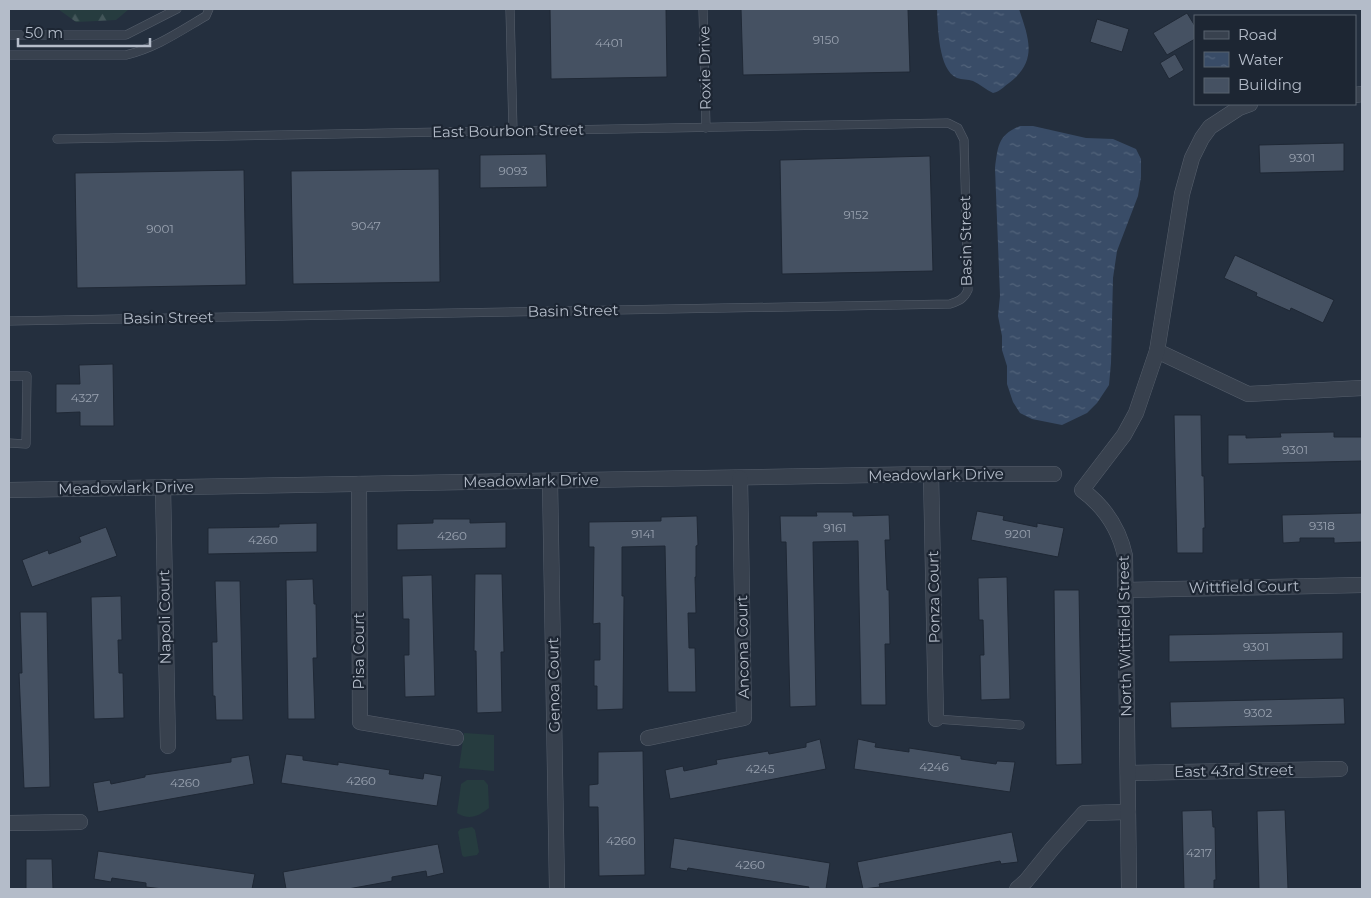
<svg xmlns="http://www.w3.org/2000/svg" width="1371" height="898" font-family="Montserrat,sans-serif">
<defs>
<pattern id="forest-firs" width="22" height="20" patternUnits="userSpaceOnUse" patternTransform="scale(1.25)"><rect width="22" height="20" fill="#263c3f"/><path d="M5 1l3.5 6h-7zM16 11l3.5 6h-7z" fill="#435659"/></pattern>
<pattern id="water-ripples" width="26" height="14" patternUnits="userSpaceOnUse" patternTransform="scale(1.25)"><rect width="26" height="14" fill="#394c67"/><path d="M2 4q2-2 4 0t4 0M15 11q2-2 4 0t4 0" fill="none" stroke="#53647b"/></pattern>
</defs>
<rect width="100%" height="100%" fill="#242f3e"/>
<g fill="#263c3f">
<polygon points="464,733 494,735 494,771 459,768"/>
<path d="M 467,780 L 484,780 L 488,785 L 489,808 C 479,816 469,821 457,813 L 461,784 Z"/>
<polygon points="472,827 475,830 479,852 477,855 464,857 462,855 458,832 460,829"/>
</g>
<polygon fill="url(#forest-firs)" points="58,9 129,9 116,20 76,22"/>
<g fill="url(#water-ripples)">
<path d="M 937,9 L 1019,9 C 1029,39 1038,61 1009,83 C 1003,87 1001,91 993,93 C 986,90 980,84 973,81 C 968,79 962,80 957,78 C 938,70 938,26 937,9 Z"/>
<path d="M 1020,126 L 1033,126 L 1086,138 L 1113,139 L 1136,149 L 1141,159 L 1141,177 L 1138,196 L 1117,251 L 1113,278 L 1111,363 L 1109,385 L 1097,403 L 1087,413 L 1062,425 L 1032,419 L 1020,413 L 1013,402 L 1007,384 L 1007,366 L 1002,350 L 1002,336 L 998,316 L 1000,296 L 995,168 C 998,146 998,135 1020,126 Z"/>
</g>
<g fill="#455162" stroke="#1f2835">
<polygon points="550,9 666,9 667,77 551,79"/>
<polygon points="741,9 908,9 910,72 743,75"/>
<polygon points="1187,13 1195,26 1195,39 1167,55 1153,33"/>
<polygon points="1097,19 1129,29 1122,52 1090,42"/>
<polygon points="1175,54 1184,70 1169,79 1160,63"/>
<polygon points="1344,143 1344,171 1260,173 1259,145"/>
<polygon points="546,154 547,187 480,188 480,155"/>
<polygon points="930,156 933,271 782,274 780,160"/>
<polygon points="439,169 440,282 293,284 291,171"/>
<polygon points="244,170 246,285 77,288 75,173"/>
<polygon points="1235,255 1334,300 1323,323 1291,308 1290,311 1256,296 1257,293 1224,278"/>
<polygon points="113,364 114,426 80,426 80,412 56,413 56,384 80,384 79,365"/>
<polygon points="1174,415 1201,415 1202,476 1204,476 1205,528 1203,528 1203,553 1177,553"/>
<polygon points="1334,432 1334,437 1362,437 1362,461 1228,464 1228,435 1246,435 1246,438 1281,437 1280,433"/>
<polygon points="977,511 1004,516 1003,520 1037,527 1037,523 1064,528 1058,557 971,540"/>
<polygon points="816,512 853,512 853,516 889,515 890,540 885,540 887,590 889,590 890,644 885,644 886,705 861,705 858,541 813,542 816,706 790,707 786,542 781,542 780,516 817,516"/>
<polygon points="1362,513 1362,542 1334,543 1334,538 1300,538 1300,542 1283,543 1282,515"/>
<polygon points="697,516 698,545 696,546 696,577 695,577 696,613 688,613 689,648 695,648 696,692 668,692 665,546 622,547 622,596 624,596 623,709 597,710 597,686 594,686 594,660 600,660 600,623 593,624 594,547 589,547 589,522 661,521 661,517"/>
<polygon points="433,519 470,519 470,523 506,522 506,548 397,550 397,524 433,523"/>
<polygon points="317,523 317,552 208,554 208,528 279,527 279,524"/>
<polygon points="106,527 117,556 32,587 22,560 48,550 49,554 81,542 79,537"/>
<polygon points="475,574 502,574 504,652 501,652 502,712 477,713 476,651 474,651"/>
<polygon points="432,575 435,696 405,697 404,655 409,655 409,619 403,619 402,576"/>
<polygon points="1007,577 1010,699 981,700 980,655 984,655 983,620 979,620 978,578"/>
<polygon points="313,579 314,604 316,604 317,658 313,658 315,719 288,719 286,580"/>
<polygon points="215,581 240,581 243,720 216,720 215,696 213,696 212,642 217,642"/>
<polygon points="1054,590 1079,590 1082,764 1056,765"/>
<polygon points="121,596 122,640 118,640 119,673 123,673 124,718 94,719 91,597"/>
<polygon points="20,612 47,612 50,787 24,788 19,673 22,673"/>
<polygon points="1343,632 1343,659 1169,662 1169,635"/>
<polygon points="1344,698 1345,724 1171,728 1170,702"/>
<polygon points="820,739 826,769 670,799 665,770 683,766 684,771 717,764 716,760 768,751 769,754 806,747 806,743"/>
<polygon points="858,739 876,743 875,747 909,752 909,748 961,756 961,759 996,764 997,761 1015,762 1010,792 854,769"/>
<polygon points="643,751 645,875 599,876 598,807 589,807 589,785 598,784 598,752"/>
<polygon points="286,754 303,756 303,760 338,765 338,762 390,770 389,774 423,779 424,773 442,776 437,806 281,783"/>
<polygon points="249,755 254,784 98,812 93,783 110,780 111,784 145,777 145,775 231,762 231,758"/>
<polygon points="1212,810 1213,827 1215,827 1216,880 1214,880 1214,889 1184,889 1182,811"/>
<polygon points="1285,810 1288,889 1259,889 1257,811"/>
<polygon points="1012,832 1018,862 1001,864 1000,861 879,884 880,887 863,889 857,862"/>
<polygon points="674,838 830,863 826,889 808,889 809,887 688,868 687,871 670,868"/>
<polygon points="438,844 444,873 427,877 426,871 392,877 392,881 348,889 286,889 283,872"/>
<polygon points="98,851 255,874 252,889 163,889 146,887 146,883 112,878 111,882 94,879"/>
<polygon points="26,859 52,859 53,889 26,889"/>
</g>
<g fill="none" stroke-linecap="round" stroke-linejoin="round">
<defs>
<g id="service">
<polyline points="510,9 513,131"/>
<polyline points="703,9 706,128"/>
<polyline points="9,35 126,35 177,9"/>
<path d="M 9,55 L 126,55 C 156,48 180,31 206,16 L 209,9"/>
<path d="M 9,321 L 950,304 C 959,301 964,299 968,290 L 964,140 L 958,128 L 948,123 L 57,139"/>
<polyline points="9,376 27,376 26,444 9,443"/>
<polyline points="936,719 1020,725"/>
</g>
<g id="minor">
<polyline points="1355,95 1362,94"/>
<polyline points="1157,351 1248,394 1362,388"/>
<polyline points="931,474 936,719"/>
<polyline points="550,481 557,889"/>
<polyline points="359,484 360,722 456,738"/>
<polyline points="163,487 168,746"/>
<polyline points="9,490 931,474 1054,474"/>
<polyline points="1125,590 1362,585"/>
<polyline points="648,738 744,718 740,478"/>
<polyline points="1128,773 1340,769"/>
<polyline points="9,823 80,822"/>
<polyline points="1017,889 1026,881 1052,849 1084,813 1128,812"/>
<path d="M 1129,889 L 1125,556 C 1119,528 1105,507 1082,490 L 1124,435 L 1136,413 L 1157,351 L 1182,194 L 1192,158 L 1202,138 L 1210,127 L 1239,108 L 1250,104"/>
</g>
</defs>
<use href="#service" stroke="#565f6c" stroke-width="9"/>
<use href="#minor" stroke="#565f6c" stroke-width="16"/>
<use href="#service" stroke="#38414e" stroke-width="8"/>
<use href="#minor" stroke="#38414e" stroke-width="15"/>
</g>
<g text-anchor="middle" stroke-width="4.5" stroke-linejoin="round" paint-order="stroke">
<g font-size="12" fill="#98a1af">
<text x="826" y="44">9150</text>
<text x="609" y="47">4401</text>
<text x="1302" y="162">9301</text>
<text x="513" y="175">9093</text>
<text x="856" y="219">9152</text>
<text x="366" y="230">9047</text>
<text x="160" y="233">9001</text>
<text x="85" y="402">4327</text>
<text x="1295" y="454">9301</text>
<text x="1322" y="530">9318</text>
<text x="835" y="532">9161</text>
<text x="643" y="538">9141</text>
<text x="1018" y="538">9201</text>
<text x="452" y="540">4260</text>
<text x="263" y="544">4260</text>
<text x="1256" y="651">9301</text>
<text x="1258" y="717">9302</text>
<text x="934" y="771">4246</text>
<text x="760" y="773">4245</text>
<text x="361" y="785">4260</text>
<text x="185" y="787">4260</text>
<text x="621" y="845">4260</text>
<text x="1199" y="857">4217</text>
<text x="750" y="869">4260</text>
</g>
<g font-size="15" fill="#b4bcc9" stroke="#1d2633">
<text transform="translate(705 68) rotate(-91)" y="5">Roxie Drive</text>
<text transform="translate(508 131) rotate(-1)" y="5">East Bourbon Street</text>
<text transform="translate(966 241) rotate(-91)" y="5">Basin Street</text>
<text transform="translate(573 311) rotate(-1)" y="5">Basin Street</text>
<text transform="translate(168 318) rotate(-1)" y="5">Basin Street</text>
<text transform="translate(936 475) rotate(-1)" y="5">Meadowlark Drive</text>
<text transform="translate(531 481) rotate(-1)" y="5">Meadowlark Drive</text>
<text transform="translate(126 488) rotate(-1)" y="5">Meadowlark Drive</text>
<text transform="translate(1244 587) rotate(-1)" y="5">Wittfield Court</text>
<text transform="translate(934 597) rotate(-91)" y="5">Ponza Court</text>
<text transform="translate(165 617) rotate(-91)" y="5">Napoli Court</text>
<text transform="translate(1125 636) rotate(-91)" y="5">North Wittfield Street</text>
<text transform="translate(743 647) rotate(-91)" y="5">Ancona Court</text>
<text transform="translate(359 651) rotate(-90)" y="5">Pisa Court</text>
<text transform="translate(554 685) rotate(-91)" y="5">Genoa Court</text>
<text transform="translate(1234 771) rotate(-1)" y="5">East 43rd Street</text>
</g>
</g>
<rect width="1371" height="898" fill="none" stroke="#b4bcc9" stroke-width="20"/>
<rect x="1194" y="15" width="162" height="90" fill="#1d2633" stroke="#59626f"/>
<rect x="1204" y="31" width="25" height="8" fill="#38414e" stroke="#59626f"/>
<text x="1238" y="40" font-size="15" fill="#b4bcc9">Road</text>
<rect x="1204" y="52" width="25" height="15" fill="url(#water-ripples)" stroke="#59626f"/>
<text x="1238" y="65" font-size="15" fill="#b4bcc9">Water</text>
<rect x="1204" y="78" width="25" height="15" fill="#455162" stroke="#59626f"/>
<text x="1238" y="90" font-size="15" fill="#b4bcc9">Building</text>
<path d="M18 38v8h132v-8" fill="none" stroke="#b4bcc9" stroke-width="2.5"/>
<text x="25" y="38" font-size="15" fill="#b4bcc9" stroke="#1d2633" stroke-width="4" paint-order="stroke">50 m</text>
</svg>
